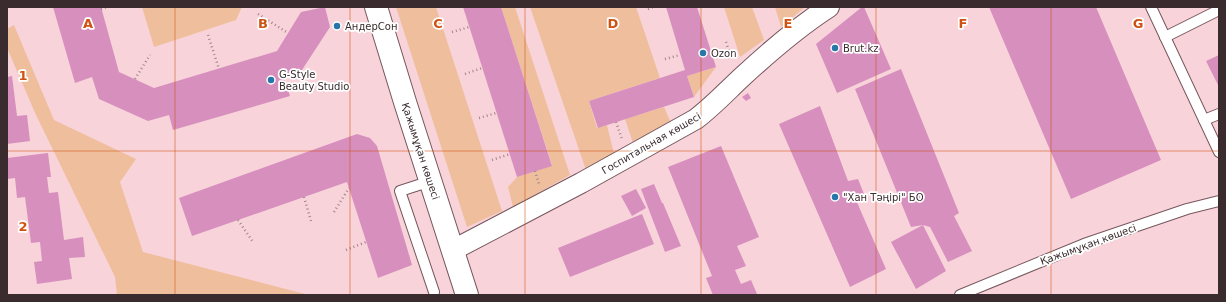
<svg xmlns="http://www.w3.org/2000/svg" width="1226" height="302" font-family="'DejaVu Sans',sans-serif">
<rect width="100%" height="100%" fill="#f8d3da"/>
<g fill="#efbf9d">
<polygon points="142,7 242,7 236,20 154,47"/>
<polygon points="396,7 436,7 502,211 467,227"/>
<polygon points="501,7 515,7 570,175 513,207 508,187 517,177 552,165"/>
<polygon points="530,7 636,7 660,78 589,101 597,128 607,125 614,154 586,170"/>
<polygon points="724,7 752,7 764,40 740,57"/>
<polygon points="775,7 805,7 781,27"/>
<polygon points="14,25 54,120 136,159 120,182 143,252 309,295 117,295 115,277 36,115 7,48 7,29"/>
<polygon points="716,67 694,97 687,76"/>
<polygon points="664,107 671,123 633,143 625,119"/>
</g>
<g fill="#d78fbe">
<polygon points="53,7 101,7 119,72 154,88 277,51 301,12 325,7 330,27 300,73 284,78 290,96 173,130 169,115 148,121 99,99 92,77 75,83"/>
<polygon points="463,7 501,7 552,166 517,177"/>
<polygon points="666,7 697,7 716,67 687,76 694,97 598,128 589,101 685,70"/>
<polygon points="862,7 864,7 891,69 837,93 816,44"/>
<polygon points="989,7 1096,7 1161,160 1071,199"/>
<polygon points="1219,55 1219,87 1206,61"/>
<polygon points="901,69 959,213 954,216 972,251 948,262 930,227 923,225 911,227 855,89"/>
<polygon points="12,76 17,116 27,115 30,141 7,144 7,77"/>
<polygon points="748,93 751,98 746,101 742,97"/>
<polygon points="820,106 848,181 858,179 864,194 856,200 886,269 850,287 779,124"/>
<polygon points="357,134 370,138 377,146 412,265 378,278 347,182 192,236 179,198"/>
<polygon points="721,146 759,237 737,246 746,266 735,270 741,284 751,280 757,294 754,295 713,295 706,278 712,276 668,167"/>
<polygon points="48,153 51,177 47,177 49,193 58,192 64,240 83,237 85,257 69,258 72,279 37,284 34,262 42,261 40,242 31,243 25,197 17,198 15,178 7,179 7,158"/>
<polygon points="654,184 662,203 663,203 681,246 665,252 641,189"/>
<polygon points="636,189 646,208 632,216 621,196"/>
<polygon points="642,214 654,244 570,277 558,248"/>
<polygon points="923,225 946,271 916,289 891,242"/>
</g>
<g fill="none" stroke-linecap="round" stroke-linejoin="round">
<defs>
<g id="service">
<polyline points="1151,7 1219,152"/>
<polyline points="1165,37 1219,10"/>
<polyline points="1204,120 1219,114"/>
<polyline points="431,181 400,191 434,292"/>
<polyline points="960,295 1084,244 1187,209 1219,201"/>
</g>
<path id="minor" d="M 453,250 L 581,183 L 696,119 C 713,106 727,91 742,77 C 769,52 798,27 829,7"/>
<polyline id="tertiary" points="376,7 405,102 467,295"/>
</defs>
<use href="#service" stroke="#76575d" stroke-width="12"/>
<use href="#minor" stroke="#76575d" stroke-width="22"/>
<use href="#tertiary" stroke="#76575d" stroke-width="24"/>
<g stroke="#9f858a" stroke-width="2.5" stroke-dasharray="1 3" stroke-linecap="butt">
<polyline points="101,9 107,7"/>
<polyline points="648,9 653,7"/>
<polyline points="258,14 288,33"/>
<polyline points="452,32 469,27"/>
<polyline points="208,35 219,69"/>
<polyline points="726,42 732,61"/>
<polyline points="665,59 680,55"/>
<polyline points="465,74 482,68"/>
<polyline points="135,79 150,55"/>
<polyline points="479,118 496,113"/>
<polyline points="616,122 622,139"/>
<polyline points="492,160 510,154"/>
<polyline points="535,171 539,184"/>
<polyline points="304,197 311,221"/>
<polyline points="334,212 349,188"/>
<polyline points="238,220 253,242"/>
<polyline points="346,250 366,242"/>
</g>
<use href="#service" stroke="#fff" stroke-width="10"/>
<use href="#minor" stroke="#fff" stroke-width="20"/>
<use href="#tertiary" stroke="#fff" stroke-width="22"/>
</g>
<path fill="none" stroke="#ce5211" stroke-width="1" stroke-opacity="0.55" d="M 175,7 L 175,295M 350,7 L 350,295M 525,7 L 525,295M 701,7 L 701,295M 876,7 L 876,295M 1051,7 L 1051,295M 7,151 L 1219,151"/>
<g fill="#2676a8" stroke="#fff" stroke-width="1.5">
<circle cx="337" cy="26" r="4"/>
<circle cx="835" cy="48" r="4"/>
<circle cx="703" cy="53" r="4"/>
<circle cx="271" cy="80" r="4"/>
<circle cx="835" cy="197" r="4"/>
</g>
<g text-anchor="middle" stroke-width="3.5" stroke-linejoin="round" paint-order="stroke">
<g font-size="10" fill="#392b2e" stroke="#fff" text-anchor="start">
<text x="345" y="30">АндерСон</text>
<text x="843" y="52">Brut.kz</text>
<text x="711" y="57">Ozon</text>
<text x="279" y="78">G-Style<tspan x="279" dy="12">Beauty Studio</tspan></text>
<text x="843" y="201">"Хан Тәңірі" БО</text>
</g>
<g font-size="10" fill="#392b2e" stroke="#fff">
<text transform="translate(651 143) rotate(-30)" y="4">Госпитальная көшесі</text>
<text transform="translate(421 151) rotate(72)" y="4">Қажымұқан көшесі</text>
<text transform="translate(1088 244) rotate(-20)" y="4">Қажымұқан көшесі</text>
</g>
</g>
<g font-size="13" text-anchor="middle" font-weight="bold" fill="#ce5211" stroke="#fff" stroke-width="3.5" stroke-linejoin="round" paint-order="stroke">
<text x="88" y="28">A</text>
<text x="263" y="28">B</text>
<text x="438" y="28">C</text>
<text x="613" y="28">D</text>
<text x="788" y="28">E</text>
<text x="963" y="28">F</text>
<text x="1138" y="28">G</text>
<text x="23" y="80">1</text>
<text x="23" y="231">2</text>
</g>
<rect width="1226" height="302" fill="none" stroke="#392b2e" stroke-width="16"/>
</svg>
